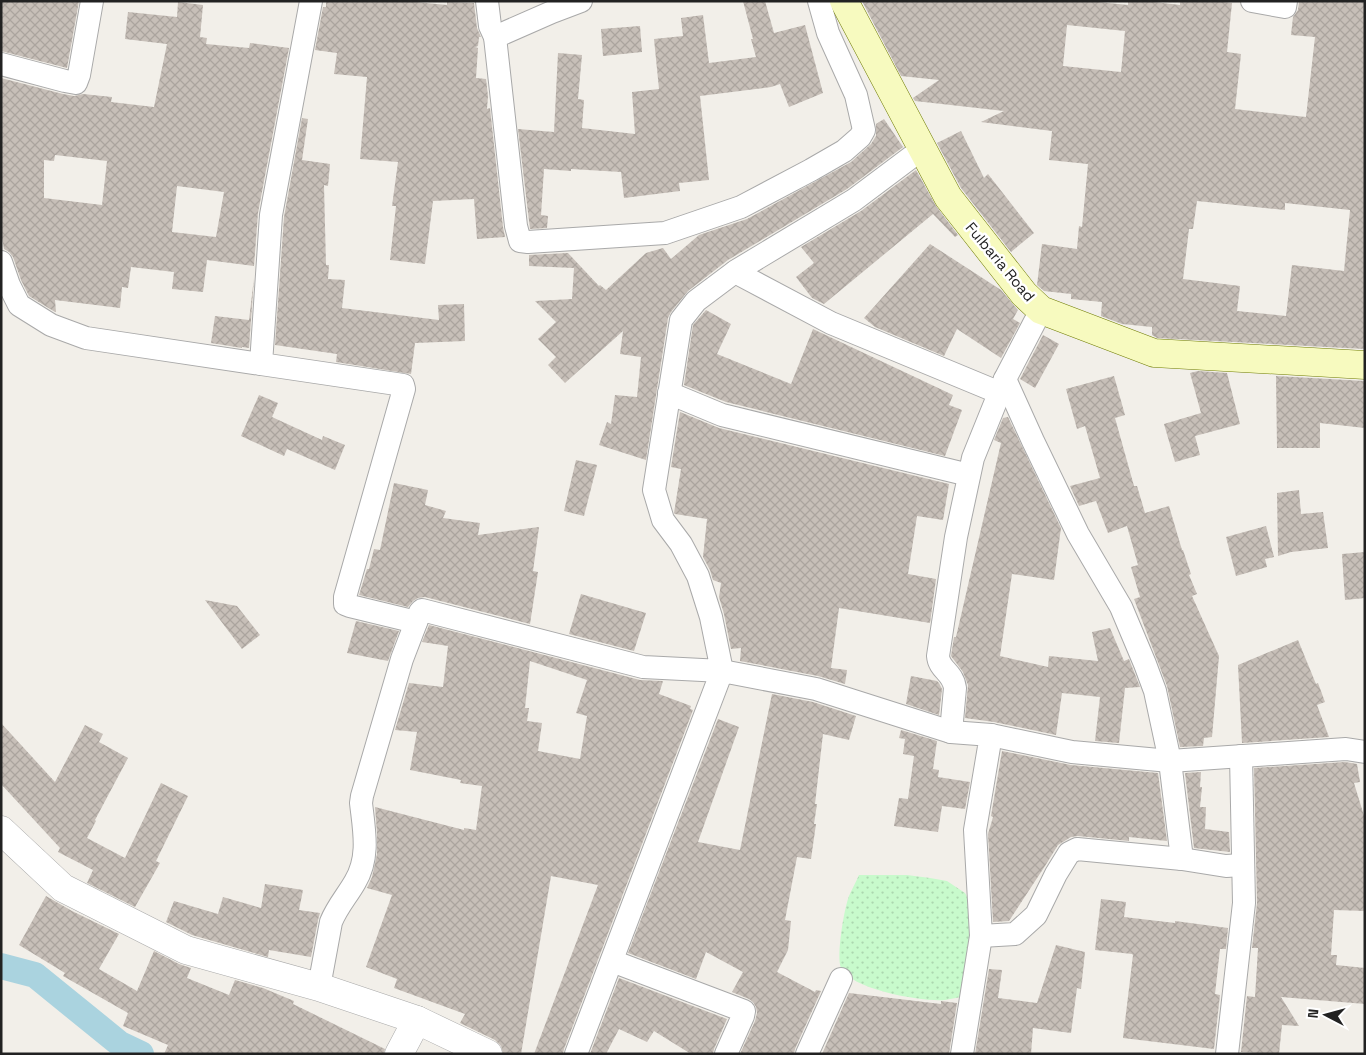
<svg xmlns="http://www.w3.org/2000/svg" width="1366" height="1055" font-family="'Space Grotesk',sans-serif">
<defs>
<pattern id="park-dots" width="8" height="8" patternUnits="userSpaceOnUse" patternTransform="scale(1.25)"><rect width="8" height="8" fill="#c8facc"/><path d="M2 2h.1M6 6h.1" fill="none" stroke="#acd6af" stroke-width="1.8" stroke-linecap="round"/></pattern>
<pattern id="building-cross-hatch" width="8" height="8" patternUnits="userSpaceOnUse" patternTransform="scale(1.25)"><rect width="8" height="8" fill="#c7bfb8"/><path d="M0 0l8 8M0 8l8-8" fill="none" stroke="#aba49e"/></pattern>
</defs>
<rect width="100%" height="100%" fill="#f2efe9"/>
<path fill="url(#park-dots)" d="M 859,875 L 907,875 L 930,878 L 947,881 L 965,893 L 969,900 L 972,923 L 961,997 C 956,998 950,999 945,1000 C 923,1002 852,990 841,968 C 836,956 844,909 849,896 C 852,889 856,882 859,875 Z"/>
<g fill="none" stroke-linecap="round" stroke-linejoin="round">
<polyline stroke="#aad3df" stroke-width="26" points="1,966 35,975 120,1044 141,1054"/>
</g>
<g fill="url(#building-cross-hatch)" fill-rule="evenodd">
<polygon points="1,1 79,1 67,68 1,51"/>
<polygon points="326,1 405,1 447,5 447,2 474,3 477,28 481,37 479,37 478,46 475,47 478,48 476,78 486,79 488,96 487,109 490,108 503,227 505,237 477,239 474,199 433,201 425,264 390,260 396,206 392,206 398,162 360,159 367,77 334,74 337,53 315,50 323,7 326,7"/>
<polygon points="743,1 765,1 774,33 805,25 823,93 789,107 780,84 771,87 700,96 709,180 679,183 680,191 624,198 621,172 571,169 571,171 544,169 541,215 548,216 547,228 530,229 518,129 554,132 558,53 582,55 578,99 584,100 582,128 635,134 632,92 659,89 654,39 683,36 681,18 703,15 709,63 756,57 751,39 753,39"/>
<path d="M 862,1 L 1089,1 L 1128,5 L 1128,1 L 1146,1 L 1180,5 L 1180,1 L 1216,1 L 1232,3 L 1227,52 L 1241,54 L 1235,109 L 1306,117 L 1315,37 L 1291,35 L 1293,17 L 1298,10 L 1299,1 L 1365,1 L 1365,349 L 1157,338 L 1152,335 L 1152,327 L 1122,324 L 1101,316 L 1102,302 L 1071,299 L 1071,294 L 1044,291 L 1037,285 L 1042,244 L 1077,249 L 1079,226 L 1082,227 L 1088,164 L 1049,160 L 1052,131 L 981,122 L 1004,111 L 915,101 L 913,98 L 939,80 L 901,76 ZM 1067,25 L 1125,31 L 1121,72 L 1063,66 ZM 1197,201 L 1285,210 L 1285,203 L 1350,210 L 1344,271 L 1292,265 L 1286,316 L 1237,311 L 1240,286 L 1183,279 L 1189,229 L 1193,229 Z"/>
<path d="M 178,2 L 203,5 L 200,37 L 207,38 L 206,44 L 249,48 L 250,43 L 289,48 L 258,213 L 254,266 L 207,260 L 203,292 L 172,289 L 174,272 L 131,267 L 128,288 L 122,287 L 120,308 L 55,300 L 56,312 L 55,312 L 29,296 L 21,280 L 13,257 L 9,252 L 4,249 L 1,233 L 1,78 L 63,94 L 74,96 L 83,94 L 112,97 L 111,102 L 154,107 L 167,44 L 125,39 L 128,12 L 177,17 ZM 55,155 L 107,161 L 102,205 L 44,198 L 44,160 L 54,161 ZM 177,186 L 224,192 L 216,237 L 172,232 Z"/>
<polygon points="640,26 642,52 603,56 601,29"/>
<polygon points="302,118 308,119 302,160 330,164 328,186 324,185 326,265 329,265 328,279 345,280 342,308 439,320 438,305 464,304 465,341 415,343 411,374 336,362 337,354 275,345 284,217"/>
<polygon points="884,119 903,147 847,189 728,260 688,291 671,312 668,318 646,460 599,445 607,422 611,424 615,395 637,397 641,357 620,354 623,331 565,383 548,365 556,357 538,339 556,322 535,301 572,299 574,268 529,266 529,255 568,253 599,286 600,285 606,290 646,253 663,248 671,259 699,235 747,219 851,162 871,144 876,136 876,124"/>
<polygon points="961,131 984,178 988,174 1034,233 1011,252 961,188 937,143"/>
<polygon points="916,170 936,206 958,235 955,237 933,214 824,304 812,298 796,277 814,263 801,247 861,211"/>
<polygon points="930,244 1001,290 1018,310 1013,319 1020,323 1001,358 957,329 944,356 875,327 864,318"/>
<polygon points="254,278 249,348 242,347 242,348 211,343 215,316 249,320"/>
<polygon points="706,310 731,324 717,354 791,384 813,329 953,395 949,405 962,410 945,456 726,402 684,385 693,325"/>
<polygon points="1043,335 1059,344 1035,388 1020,379"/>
<polygon points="1198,371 1227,373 1240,424 1195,436 1200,455 1175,462 1164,424 1201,413 1190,373"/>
<polygon points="1114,376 1125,415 1115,418 1134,486 1137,486 1145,513 1169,506 1182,550 1183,550 1191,574 1189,575 1197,594 1192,596 1219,656 1212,737 1204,738 1203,746 1180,747 1167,686 1134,599 1140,597 1131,567 1138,565 1127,526 1108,533 1096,501 1079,506 1070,486 1100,478 1085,426 1077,429 1066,389"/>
<polygon points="1276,376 1365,381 1365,428 1320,423 1320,448 1277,448"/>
<polygon points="259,395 278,403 272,417 322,440 323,436 345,445 335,470 287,449 284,456 241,436"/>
<polygon points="680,412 719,428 949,484 943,520 917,516 908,574 936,579 930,623 839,608 831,668 847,670 845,684 818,676 740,661 741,648 731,649 724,614 719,597 721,583 713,580 710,570 703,557 707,519 675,514 674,513 681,469 671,467"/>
<polygon points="1008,417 1061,528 1054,580 1012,574 1000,656 1048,667 1049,656 1098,661 1092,632 1110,628 1124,661 1129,659 1140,687 1125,688 1119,743 1095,741 1100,697 1062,693 1056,735 994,722 965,718 968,685 963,672 951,656 954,637 956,637 1001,443 994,440 1003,418"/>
<polygon points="576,460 597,465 584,516 564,511"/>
<polygon points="394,483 428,490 425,505 446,511 443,518 480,523 478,535 539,527 533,571 538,572 530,624 425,597 418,598 413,601 408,607 359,595 367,569 369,569 374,549 380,550"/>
<polygon points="1299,490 1301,514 1323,512 1328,548 1291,552 1278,556 1277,493"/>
<polygon points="1266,526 1274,557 1265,559 1267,567 1236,576 1226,537"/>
<polygon points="1365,552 1365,598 1345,600 1342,554"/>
<polygon points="581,594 646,613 634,651 569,634"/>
<polygon points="205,600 237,606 260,635 242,649"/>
<polygon points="356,621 399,631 388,661 347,653"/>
<path d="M 429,625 L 640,680 L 663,681 L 659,694 L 691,706 L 690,709 L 693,710 L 564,1049 L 563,1054 L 534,1054 L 598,885 L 551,876 L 521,1054 L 503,1054 L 501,1046 L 495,1040 L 460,1023 L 465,1014 L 394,988 L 397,979 L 366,967 L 392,895 L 367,888 L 372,877 L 377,854 L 377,833 L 375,807 L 464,830 L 464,828 L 476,830 L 482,786 L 460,783 L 461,780 L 410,770 L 417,732 L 395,730 L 409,683 L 443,687 L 448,646 L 422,642 ZM 530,661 L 587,680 L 576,713 L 587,716 L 580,759 L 538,751 L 542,723 L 527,721 L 529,708 L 525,708 Z"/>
<polygon points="1298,640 1316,684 1318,683 1325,702 1317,705 1329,737 1242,743 1238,665"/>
<polygon points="911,676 937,681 939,683 942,689 939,715 906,704"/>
<polygon points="772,694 813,702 856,716 849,740 823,734 815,804 817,804 814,824 816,824 811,859 797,857 785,920 791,921 788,950 777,972 815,992 816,990 821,991 795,1049 794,1054 740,1054 755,1021 757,1013 756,1007 753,1002 749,999 732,992 743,972 706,952 696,979 628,953 718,719 739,727 698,842 740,850"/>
<polygon points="1,723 55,782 85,725 103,734 99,742 128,758 95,820 96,821 87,838 125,858 161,783 188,796 156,861 160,863 135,907 87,883 93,870 58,852 60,848 1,784"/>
<polygon points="901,730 937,741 933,769 939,770 938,777 970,782 965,809 942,806 938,832 894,826 899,798 908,799 914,756 903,754 905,739 899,738"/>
<polygon points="1002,751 1071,765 1158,773 1167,841 1129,837 1129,841 1078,836 1071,837 1058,845 1045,866 1009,921 993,922 988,834 993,817 991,816"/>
<polygon points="1345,762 1357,764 1360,782 1354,783 1365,819 1365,911 1334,910 1331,955 1337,955 1336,965 1365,968 1365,1004 1281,997 1299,1026 1282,1025 1279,1054 1241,1052 1247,996 1255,997 1258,948 1252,948 1257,903 1254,768"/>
<polygon points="1201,772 1200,787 1202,787 1200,807 1206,807 1205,829 1229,832 1230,852 1194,848 1185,773"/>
<polygon points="265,884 303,890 299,910 320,913 318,920 311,957 269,950 268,957 192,935 166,922 174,901 218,914 223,897 261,908"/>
<polygon points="46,896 72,911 119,934 99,969 137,991 154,951 179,964 191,968 187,978 229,995 235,980 263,988 294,1001 293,1004 385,1049 384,1054 164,1054 168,1045 123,1026 128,1013 63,976 65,973 19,945"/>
<polygon points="1101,899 1126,902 1124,917 1175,923 1175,921 1228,928 1226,949 1220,949 1215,994 1220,995 1214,1049 1123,1038 1133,955 1132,954 1095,950"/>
<polygon points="1056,945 1085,952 1081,989 1077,988 1071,1033 1033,1028 1031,1054 975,1054 989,969 1002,970 998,998 1037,1003"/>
<polygon points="619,978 727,1019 714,1049 713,1054 691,1054 654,1031 647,1042 619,1029 606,1054 590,1054"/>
<polygon points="849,993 941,1004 941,1001 957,1003 949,1054 822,1054"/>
</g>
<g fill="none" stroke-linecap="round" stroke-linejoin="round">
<defs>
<g id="minor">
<polyline points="311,1 271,215 261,364 403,385 404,389 345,597 345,604 350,606 416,622"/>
<polyline points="487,1 490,26 495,37 516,226 520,241 528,242 665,233 741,207 811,170 844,151 860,137 864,130 856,95 828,33 819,1"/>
<polyline points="1252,1 1285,7 1286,1"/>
<polyline points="495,37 552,12 581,1"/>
<polyline points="1,64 65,81 76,83 79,75 92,1"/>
<polyline points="1,262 9,285 19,305 51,325 86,338 261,364"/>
<polyline points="735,272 831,323 1000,393"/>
<polyline points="1005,379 1033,441 1078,534 1121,607 1145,664 1155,691 1170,761 1182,859"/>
<polyline points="669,393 722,415 969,475"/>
<path d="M 951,732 L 955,688 C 953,672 939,670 938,656 L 956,537 L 973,458 L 1005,379 L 1041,310"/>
<polyline points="991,735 1072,752 1170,761 1346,749 1365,752"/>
<polyline points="981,936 1015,934 1036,915 1056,874 1069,853 1077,849 1182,859 1226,866 1243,865"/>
<polyline points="612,961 744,1011 743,1016 726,1054"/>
<path d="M 319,987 L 331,922 C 337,907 347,896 355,882 C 370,857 364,830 361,803 L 362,796 L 402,659 L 420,612 L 422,610 L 643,667 L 722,671 L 711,617 L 698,576 L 681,544 L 663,520 L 654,490 L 681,320 L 696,301 L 736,271 L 854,200 L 922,149"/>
<polyline points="576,1054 722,671 816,689 951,732 991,735 975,830 981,936 962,1054"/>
<polyline points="807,1054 841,979"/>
<polyline points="1227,1054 1244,903 1241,756"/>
</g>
<g id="tertiary">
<polyline points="1,830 63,888 186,950 319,987 417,1020 488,1054"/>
<polyline points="399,1054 417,1020"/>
</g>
<polyline id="secondary" points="844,1 948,197 1024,294 1041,310 1154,353 1365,365"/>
</defs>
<use href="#minor" stroke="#a9a9a9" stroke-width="24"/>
<use href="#tertiary" stroke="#a9a9a9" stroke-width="29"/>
<use href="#secondary" stroke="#707d05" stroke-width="29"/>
<use href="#minor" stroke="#fff" stroke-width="22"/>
<use href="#tertiary" stroke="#fff" stroke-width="28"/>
<use href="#secondary" stroke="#f7fabf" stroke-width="28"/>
</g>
<g text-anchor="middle" stroke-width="5" stroke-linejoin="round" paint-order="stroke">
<g font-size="15" fill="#222" stroke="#fff">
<text transform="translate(1000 262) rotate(50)" y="5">Fulbaria Road</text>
</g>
</g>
<rect width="1366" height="1055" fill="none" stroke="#222222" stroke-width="5"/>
<g transform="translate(1326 1015) rotate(276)" stroke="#ffffff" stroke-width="4" paint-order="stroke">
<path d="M0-4L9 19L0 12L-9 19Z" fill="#222222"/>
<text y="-8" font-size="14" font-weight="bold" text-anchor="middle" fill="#222222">N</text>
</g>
</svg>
